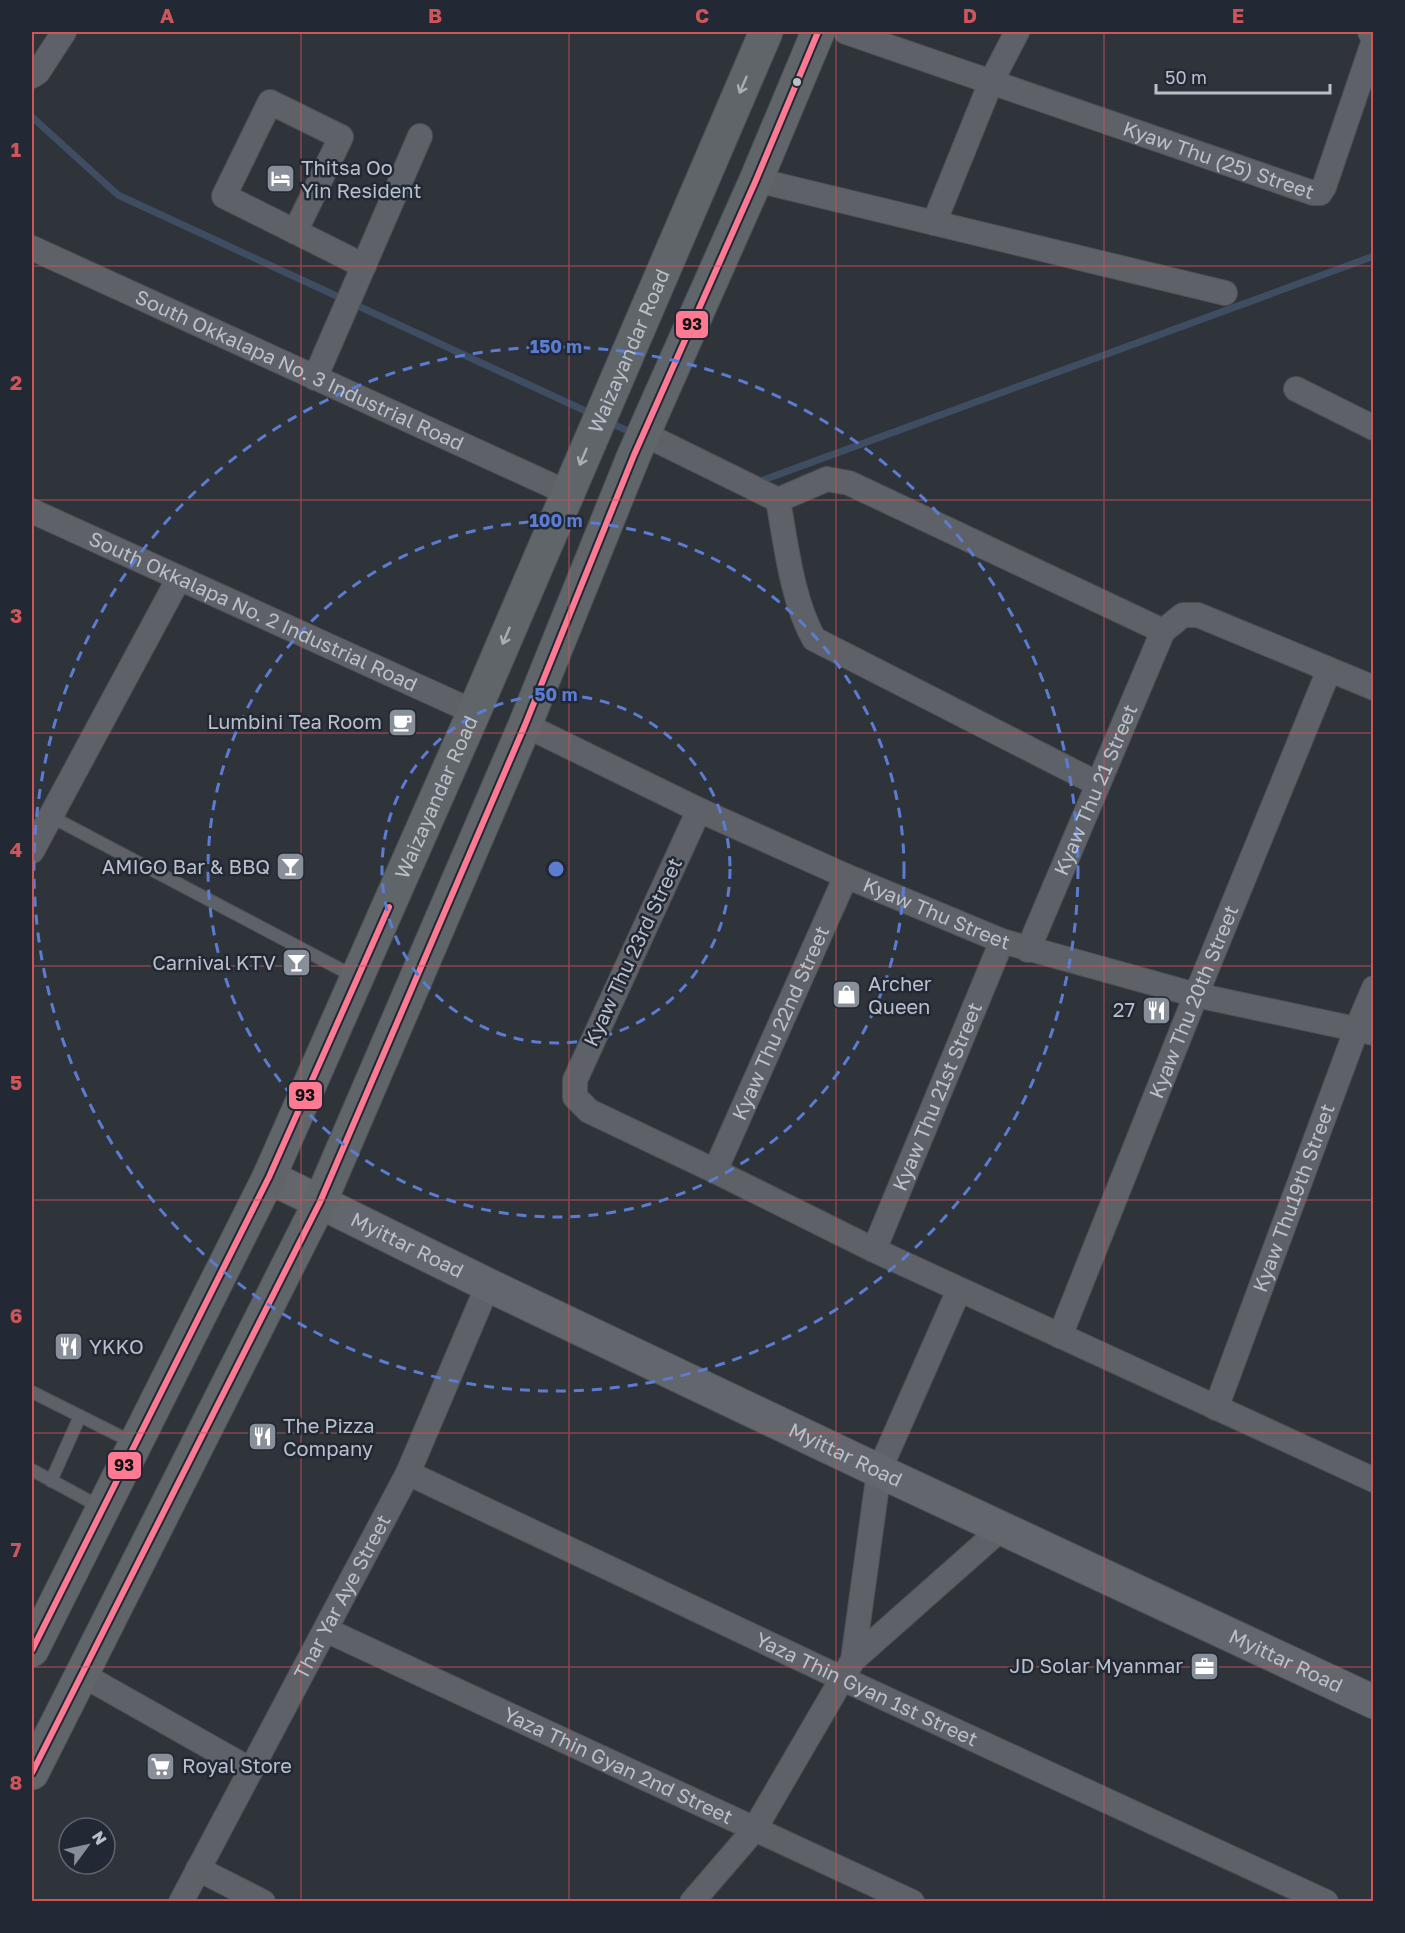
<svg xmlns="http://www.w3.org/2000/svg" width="1405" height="1933" font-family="'Golos Text',sans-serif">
<rect width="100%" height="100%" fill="#2e343a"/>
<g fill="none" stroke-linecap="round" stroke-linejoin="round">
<g stroke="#3f4d62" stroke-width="7">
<polyline points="32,117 118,195 592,414"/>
<polyline points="608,422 633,433"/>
<polyline points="755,483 1374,256"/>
</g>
<defs>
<g id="service">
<polyline points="50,816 357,978"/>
<polyline points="32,1392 134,1443"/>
<polyline points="32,1470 102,1508"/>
<polyline points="51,1481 80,1416"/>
</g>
<g id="minor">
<path id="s1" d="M 846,32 L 1313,193 L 1320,193 L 1324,187 L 1373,43 L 1373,35 L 1370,32"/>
<polyline points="32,76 38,72 64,32"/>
<polyline points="756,180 1225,293"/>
<polyline points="934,223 991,82 1017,32"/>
<polyline points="295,232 341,137 270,102 224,196 364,266"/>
<path id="s2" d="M 32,248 L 568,493"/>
<polyline points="315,378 420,136"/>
<polyline points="1296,389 1374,428"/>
<path d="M 644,434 L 778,500 C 786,544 792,600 814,639 L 1098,784"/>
<polyline points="778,500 827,479 849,483 1163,631"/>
<path id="s3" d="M 32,511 L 474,712"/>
<path id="s4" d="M 525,725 L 699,810 L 846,876 L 1002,941 L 1196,995 L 1374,1033"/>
<polyline points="699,810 575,1080 575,1097 589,1111 715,1171 874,1250 1374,1480"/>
<polyline points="32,851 179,578"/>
<path id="s5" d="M 1028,950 L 1163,631 L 1183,615 L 1198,615 L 1374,688"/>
<path id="s6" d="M 715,1171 L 846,876"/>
<path id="s7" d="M 874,1250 L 1002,941"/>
<path id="s8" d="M 1060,1336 L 1196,995 L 1329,670"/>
<path id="s9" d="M 1216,1408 L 1357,1028 L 1374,988"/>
<path id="s10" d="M 408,1473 L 841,1678 L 1326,1902"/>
<path id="s11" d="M 326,1630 L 912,1902"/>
<polyline points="853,1660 879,1471 959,1290"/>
<polyline points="81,1674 251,1770"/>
<polyline points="198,1869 263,1902"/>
<path id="s12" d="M 181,1902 L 408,1473 L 488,1285"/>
<polyline points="692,1902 754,1830 853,1660 1002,1528"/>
</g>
<g id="secondary">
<path id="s13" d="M 269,1177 L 488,1285 L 879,1471 L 1374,1702"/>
</g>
<g id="primary">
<path id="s14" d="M 32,1650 L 269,1177 L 474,712 L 766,32"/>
<polyline points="32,1773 320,1202 525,725 634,455 756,180 818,32"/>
</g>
</defs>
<use href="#service" stroke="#4c5055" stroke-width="14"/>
<use href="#minor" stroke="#4c5055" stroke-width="26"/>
<use href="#secondary" stroke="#4c5055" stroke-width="35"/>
<use href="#primary" stroke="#4c5057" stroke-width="35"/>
<use href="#service" stroke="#5e6268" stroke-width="12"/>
<use href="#minor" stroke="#5e6268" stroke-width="24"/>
<use href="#secondary" stroke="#63666d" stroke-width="33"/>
<use href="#primary" stroke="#60656a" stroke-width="33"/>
<defs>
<g id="bus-1">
<polyline points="32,1650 269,1177 389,907"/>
<polyline points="32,1773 320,1202 525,725 634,455 756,180 818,32"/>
</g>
</defs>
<use href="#bus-1" stroke="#222935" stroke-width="10"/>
<use href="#bus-1" stroke="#fe7a93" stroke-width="6"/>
</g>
<defs><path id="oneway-shaft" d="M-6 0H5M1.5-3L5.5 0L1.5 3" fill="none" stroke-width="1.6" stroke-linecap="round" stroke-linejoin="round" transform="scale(1.5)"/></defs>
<g stroke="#a8aeb7">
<use href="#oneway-shaft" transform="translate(743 85) rotate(113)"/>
<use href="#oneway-shaft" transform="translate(583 457) rotate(113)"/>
<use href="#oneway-shaft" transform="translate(506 636) rotate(113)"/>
</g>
<path fill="none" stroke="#ce5659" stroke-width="1.5" stroke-opacity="0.55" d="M 301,32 L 301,1902M 569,32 L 569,1902M 836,32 L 836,1902M 1104,32 L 1104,1902M 32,266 L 1374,266M 32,500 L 1374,500M 32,733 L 1374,733M 32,966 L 1374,966M 32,1200 L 1374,1200M 32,1433 L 1374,1433M 32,1667 L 1374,1667"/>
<g fill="none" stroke="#5c7cd2" stroke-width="3" stroke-dasharray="10 8">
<circle cx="556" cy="869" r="174"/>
<circle cx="556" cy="869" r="348"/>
<circle cx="556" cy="869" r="522"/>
</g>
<defs>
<symbol id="hotel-square" viewBox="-11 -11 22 22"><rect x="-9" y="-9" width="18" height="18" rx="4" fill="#898f98" stroke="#222935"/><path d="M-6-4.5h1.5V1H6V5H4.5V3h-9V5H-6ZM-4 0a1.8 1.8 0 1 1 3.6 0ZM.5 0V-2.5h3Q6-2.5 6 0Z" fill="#fff"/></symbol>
<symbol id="cafe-square" viewBox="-11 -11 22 22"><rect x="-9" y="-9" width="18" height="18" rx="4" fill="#898f98" stroke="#222935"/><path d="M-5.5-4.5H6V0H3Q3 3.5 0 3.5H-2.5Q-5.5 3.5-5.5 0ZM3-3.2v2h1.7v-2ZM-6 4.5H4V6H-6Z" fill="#fff"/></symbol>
<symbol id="bar-square" viewBox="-11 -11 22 22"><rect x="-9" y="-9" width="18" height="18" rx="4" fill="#898f98" stroke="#222935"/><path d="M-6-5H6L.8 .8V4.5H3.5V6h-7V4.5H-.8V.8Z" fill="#fff"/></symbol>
<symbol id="shop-square" viewBox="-11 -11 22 22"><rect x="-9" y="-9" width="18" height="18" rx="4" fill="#898f98" stroke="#222935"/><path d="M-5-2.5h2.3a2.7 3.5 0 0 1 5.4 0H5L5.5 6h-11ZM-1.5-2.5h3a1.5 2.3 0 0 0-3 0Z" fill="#fff"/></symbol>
<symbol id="restaurant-square" viewBox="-11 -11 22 22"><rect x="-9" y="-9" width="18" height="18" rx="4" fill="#898f98" stroke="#222935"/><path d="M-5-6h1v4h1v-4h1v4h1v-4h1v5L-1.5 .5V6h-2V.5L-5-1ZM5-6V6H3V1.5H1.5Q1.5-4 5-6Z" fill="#fff"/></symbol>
<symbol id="office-square" viewBox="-11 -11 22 22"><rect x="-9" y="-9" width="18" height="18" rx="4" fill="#898f98" stroke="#222935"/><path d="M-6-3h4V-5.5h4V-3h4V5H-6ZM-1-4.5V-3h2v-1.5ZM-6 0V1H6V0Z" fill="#fff"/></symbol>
<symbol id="supermarket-square" viewBox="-11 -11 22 22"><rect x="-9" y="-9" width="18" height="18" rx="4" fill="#898f98" stroke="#222935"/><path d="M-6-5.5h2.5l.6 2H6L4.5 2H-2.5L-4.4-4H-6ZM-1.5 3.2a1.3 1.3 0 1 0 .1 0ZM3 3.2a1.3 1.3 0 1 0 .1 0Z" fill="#fff"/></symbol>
</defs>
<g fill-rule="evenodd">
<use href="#hotel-square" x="264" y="162" width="33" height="33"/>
<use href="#cafe-square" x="386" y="706" width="33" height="33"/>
<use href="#bar-square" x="274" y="850" width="33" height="33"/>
<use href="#bar-square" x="280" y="946" width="33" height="33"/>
<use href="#shop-square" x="830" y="978" width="33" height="33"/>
<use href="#restaurant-square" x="1140" y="994" width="33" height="33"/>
<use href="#restaurant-square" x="52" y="1330" width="33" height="33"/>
<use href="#restaurant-square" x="246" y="1420" width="33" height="33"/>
<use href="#office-square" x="1188" y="1650" width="33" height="33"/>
<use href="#supermarket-square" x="144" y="1750" width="33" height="33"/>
</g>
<circle fill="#bac0ca" stroke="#222935" stroke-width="2" cx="797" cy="82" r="5"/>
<g text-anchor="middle" stroke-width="5" stroke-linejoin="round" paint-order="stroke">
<g font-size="20" fill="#bac0ca" stroke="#222935">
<text dy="7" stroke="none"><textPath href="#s1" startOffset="394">Kyaw Thu (25) Street</textPath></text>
<text dy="7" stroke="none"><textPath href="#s14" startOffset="1430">Waizayandar Road</textPath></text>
<text dy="7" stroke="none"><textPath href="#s2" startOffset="294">South Okkalapa No. 3 Industrial Road</textPath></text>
<text dy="7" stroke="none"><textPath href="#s3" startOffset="243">South Okkalapa No. 2 Industrial Road</textPath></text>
<text dy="7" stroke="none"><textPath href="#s5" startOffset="174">Kyaw Thu 21 Street</textPath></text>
<text dy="7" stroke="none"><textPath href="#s14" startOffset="944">Waizayandar Road</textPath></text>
<text dy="7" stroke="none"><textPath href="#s4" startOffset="453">Kyaw Thu Street</textPath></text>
<text transform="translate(633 952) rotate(-65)" y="7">Kyaw Thu 23rd Street</text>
<text dy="7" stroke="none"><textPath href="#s8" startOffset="360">Kyaw Thu 20th Street</textPath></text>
<text dy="7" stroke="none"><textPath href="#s6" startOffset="162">Kyaw Thu 22nd Street</textPath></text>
<text dy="7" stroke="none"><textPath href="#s7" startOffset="166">Kyaw Thu 21st Street</textPath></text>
<text dy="7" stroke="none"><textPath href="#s9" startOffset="224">Kyaw Thu19th Street</textPath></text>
<text dy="7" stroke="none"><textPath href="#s13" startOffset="154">Myittar Road</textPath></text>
<text dy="7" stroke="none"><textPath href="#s13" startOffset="640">Myittar Road</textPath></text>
<text dy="7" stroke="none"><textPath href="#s12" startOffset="345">Thar Yar Aye Street</textPath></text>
<text dy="7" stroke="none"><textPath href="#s13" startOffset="1126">Myittar Road</textPath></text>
<text dy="7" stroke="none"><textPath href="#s10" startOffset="507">Yaza Thin Gyan 1st Street</textPath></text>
<text dy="7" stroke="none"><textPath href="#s11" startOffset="322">Yaza Thin Gyan 2nd Street</textPath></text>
</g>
<g font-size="20" fill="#bac0ca" stroke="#222935" text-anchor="start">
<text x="301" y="175">Thitsa Oo<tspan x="301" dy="23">Yin Resident</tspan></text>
<text x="382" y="729" text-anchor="end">Lumbini Tea Room</text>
<text x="270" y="874" text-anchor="end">AMIGO Bar &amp; BBQ</text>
<text x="276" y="970" text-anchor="end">Carnival KTV</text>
<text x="868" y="991">Archer<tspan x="868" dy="23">Queen</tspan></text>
<text x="1135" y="1017" text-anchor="end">27</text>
<text x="89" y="1354">YKKO</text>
<text x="283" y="1433">The Pizza<tspan x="283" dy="23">Company</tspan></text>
<text x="1183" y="1673" text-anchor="end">JD Solar Myanmar</text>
<text x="182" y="1773">Royal Store</text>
</g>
</g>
<circle cx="556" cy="869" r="9" fill="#5c7cd2" stroke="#222935" stroke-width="3"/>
<g font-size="18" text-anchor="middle" font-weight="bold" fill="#5c7cd2" stroke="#222935" stroke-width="5" stroke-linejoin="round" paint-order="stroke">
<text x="556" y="353">150 m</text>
<text x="556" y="527">100 m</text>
<text x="556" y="701">50 m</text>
</g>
<g stroke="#222935" stroke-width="2">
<rect x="675" y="310" width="34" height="29" rx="6" fill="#fe7a93"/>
<rect x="288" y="1081" width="35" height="29" rx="6" fill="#fe7a93"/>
<rect x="107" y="1451" width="35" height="29" rx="6" fill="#fe7a93"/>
</g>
<g font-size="16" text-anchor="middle" font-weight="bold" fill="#111">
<text x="692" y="330">93</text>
<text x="305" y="1101">93</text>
<text x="124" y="1471">93</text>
</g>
<rect width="1405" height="1933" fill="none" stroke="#222935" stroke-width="66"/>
<g transform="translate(87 1846) rotate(57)"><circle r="28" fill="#222935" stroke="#5f6571" stroke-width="1.5"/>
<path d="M0-4.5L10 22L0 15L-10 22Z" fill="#898f98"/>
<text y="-9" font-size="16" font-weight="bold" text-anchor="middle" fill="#bac0ca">N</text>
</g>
<path d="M1156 84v9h174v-9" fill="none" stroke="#bac0ca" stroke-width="3"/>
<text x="1165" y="84" font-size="18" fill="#bac0ca" stroke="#222935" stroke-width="4.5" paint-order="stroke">50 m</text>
<rect x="33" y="33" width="1339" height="1867" fill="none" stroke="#ce5659" stroke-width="2"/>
<g font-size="20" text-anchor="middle" font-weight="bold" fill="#ce5659">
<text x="167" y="23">A</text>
<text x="435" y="23">B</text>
<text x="702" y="23">C</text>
<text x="970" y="23">D</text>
<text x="1238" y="23">E</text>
<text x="16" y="157">1</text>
<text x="16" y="390">2</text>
<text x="16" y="623">3</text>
<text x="16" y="857">4</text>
<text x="16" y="1090">5</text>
<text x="16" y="1323">6</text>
<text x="16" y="1557">7</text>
<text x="16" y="1790">8</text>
</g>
</svg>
